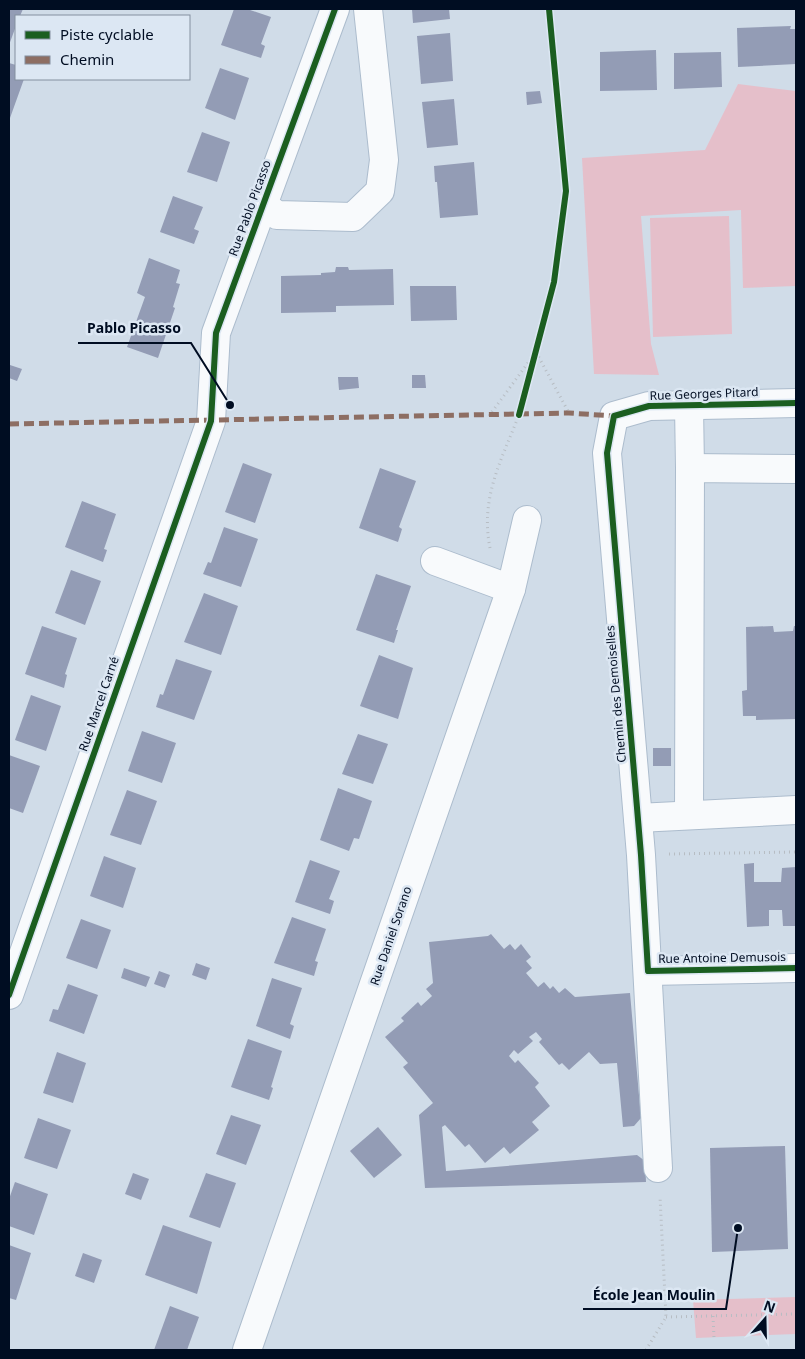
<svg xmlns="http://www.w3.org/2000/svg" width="805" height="1359" font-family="'Noto Sans',sans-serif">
<rect width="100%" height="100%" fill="#d0dce8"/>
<g fill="#e5bfca">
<polygon points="738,84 796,91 796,286 743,288 741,210 641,216 651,344 659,375 594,374 582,158 705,150"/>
<polygon points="729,216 732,334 653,337 650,218"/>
<polygon points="796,1297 796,1334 696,1338 693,1300"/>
</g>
<g fill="#939cb5">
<polygon points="9,9 23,9 20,16 16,16 16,26 9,45"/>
<polygon points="234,9 247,9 271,17 261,44 265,46 261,58 221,45"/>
<polygon points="412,9 449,9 450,19 413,23"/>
<polygon points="791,26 790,29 796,29 796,64 738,67 737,28"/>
<polygon points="450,33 453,81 421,84 417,36"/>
<polygon points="656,50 657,90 600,91 600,52"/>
<polygon points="721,52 722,87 674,89 674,53"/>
<polygon points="9,63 16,65 16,79 24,79 10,118"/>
<polygon points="220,68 249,78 235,120 205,108"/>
<polygon points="540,91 542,103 527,105 526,92"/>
<polygon points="454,99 458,145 427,148 422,102"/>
<polygon points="202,132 230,142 217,182 187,172"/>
<polygon points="474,162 478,215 440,218 437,182 435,182 434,166"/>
<polygon points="173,196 203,207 194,229 199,231 194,244 160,232"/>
<polygon points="149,258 180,270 176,283 180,284 173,307 175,308 158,358 127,347 145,297 137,293"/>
<polygon points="336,267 348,267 349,270 393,269 394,305 336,306 336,312 281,313 281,276 321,275 321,273 335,272"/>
<polygon points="410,286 456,286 457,320 411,321"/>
<polygon points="10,365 22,369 17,381 9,378"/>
<polygon points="412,375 425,375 426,388 412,388"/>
<polygon points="338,377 358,377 359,388 339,390"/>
<polygon points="243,463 272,474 255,523 225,512"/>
<polygon points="380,468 416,481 399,527 402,529 398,542 359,528"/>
<polygon points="82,501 116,514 104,549 107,550 103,562 65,547"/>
<polygon points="224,527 258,539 241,587 203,574 208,562 211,563"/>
<polygon points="71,570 101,581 85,625 55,613"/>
<polygon points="376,574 411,586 396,630 398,630 394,643 356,630"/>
<polygon points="204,593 238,606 221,655 184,642"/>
<polygon points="42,626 77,638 65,674 67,675 64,688 25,674"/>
<polygon points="773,626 774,632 793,631 794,626 796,626 796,719 756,720 756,716 743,716 742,691 747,690 746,627"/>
<polygon points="379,655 413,668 398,719 360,706"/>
<polygon points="176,659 212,671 194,720 156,707 160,694 163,695"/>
<polygon points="31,695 61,706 46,751 15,740"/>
<polygon points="142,731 176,743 162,783 128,771"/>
<polygon points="358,734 388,744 373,784 342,774"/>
<rect x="653" y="748" width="18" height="18"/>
<polygon points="9,755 40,766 23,813 9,808"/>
<polygon points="338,788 372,801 359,839 354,838 349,851 320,840"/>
<polygon points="127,790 157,801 141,845 110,835"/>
<polygon points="104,856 136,868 123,908 90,896"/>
<polygon points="310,860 340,871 329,899 334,901 330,914 295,902"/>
<polygon points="754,863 754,882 781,882 782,868 796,867 796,926 783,926 782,910 769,910 769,926 747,927 744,864"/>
<polygon points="292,917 326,929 315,961 318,962 314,976 274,963"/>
<polygon points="81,919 111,930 97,969 66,958"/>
<polygon points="491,934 504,949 510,944 515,950 521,944 531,957 526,961 532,968 526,973 538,987 544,982 550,989 553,986 559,993 565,988 575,997 630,993 641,1118 634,1126 623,1127 617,1063 600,1064 589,1052 569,1070 562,1063 559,1065 539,1042 542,1039 536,1032 529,1037 533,1041 518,1054 514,1050 509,1056 515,1063 518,1060 539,1083 535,1087 550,1106 532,1122 539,1130 510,1154 504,1147 485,1163 469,1144 465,1147 445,1125 442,1127 446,1171 637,1155 645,1161 646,1182 425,1188 419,1115 433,1103 403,1067 408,1063 385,1037 404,1021 401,1018 418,1002 421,1006 432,996 426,989 433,983 429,942 488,936"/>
<polygon points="196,963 210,968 206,980 192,975"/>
<polygon points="124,968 150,977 146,987 121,978"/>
<polygon points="159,971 170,975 165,988 154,984"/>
<polygon points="272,978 302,988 290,1024 294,1026 290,1039 256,1026"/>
<polygon points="68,984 98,995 84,1034 49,1021 53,1009 58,1010"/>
<polygon points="248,1039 282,1051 271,1087 273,1088 269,1100 231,1087"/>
<polygon points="57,1052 86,1063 73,1103 43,1093"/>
<polygon points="231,1115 261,1125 246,1165 216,1154"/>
<polygon points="38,1118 71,1130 57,1169 24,1158"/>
<polygon points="378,1127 402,1155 374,1178 350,1151"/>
<polygon points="785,1146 788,1249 712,1252 710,1148"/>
<polygon points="133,1173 149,1179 141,1200 125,1194"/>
<polygon points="206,1173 236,1183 220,1228 189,1217"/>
<polygon points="15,1182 48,1194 34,1235 9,1226 9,1199"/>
<polygon points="163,1225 212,1242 197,1294 145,1275"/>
<polygon points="9,1245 31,1253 16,1300 9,1298"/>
<polygon points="83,1253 102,1260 94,1283 75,1276"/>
<polygon points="170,1306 199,1317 187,1350 154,1350"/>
</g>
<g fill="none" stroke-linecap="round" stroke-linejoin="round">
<defs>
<g id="minor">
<polyline points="263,205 277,215 353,217 380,191 384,160 368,9"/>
<polyline points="689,406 690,468"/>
<polyline points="435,561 511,589"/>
<polyline points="689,815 690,468 796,469"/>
<polyline points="638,818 796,810"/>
<polyline points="648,971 796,968"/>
<polyline points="9,995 211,421 216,333 335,9"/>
<polyline points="658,1168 641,855 607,453 614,416 649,406 796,403"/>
<polyline points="247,1350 511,589 527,520"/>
</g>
</defs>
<use href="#minor" stroke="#acbccd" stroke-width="30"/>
<g stroke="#b7bdc3" stroke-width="3" stroke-dasharray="1 4" stroke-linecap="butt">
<polyline points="489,416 536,352 569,413"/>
<path d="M 490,548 C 480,498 501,461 519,415"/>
<polyline points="669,854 796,852"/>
<polyline points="713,1316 714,1338"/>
<polyline points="666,1317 796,1314"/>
<polyline points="646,1350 666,1317 660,1197"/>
</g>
<use href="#minor" stroke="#f8fafc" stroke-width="28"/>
<polyline stroke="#8d6e63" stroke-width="5" stroke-dasharray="10 5" stroke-linecap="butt" points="9,424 569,413 614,416"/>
<defs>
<g id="cycleway">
<polyline points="796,403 649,406 614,416 607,453 641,855 648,971 796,968"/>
<polyline points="519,415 554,282 566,191 549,9"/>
<polyline points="9,995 211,421 216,333 335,9"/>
</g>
</defs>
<use href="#cycleway" stroke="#dce7f3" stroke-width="9"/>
<use href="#cycleway" stroke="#1b5e20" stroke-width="6"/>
</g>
<g text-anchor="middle" stroke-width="5" stroke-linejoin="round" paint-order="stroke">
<g font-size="12" fill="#000d22" stroke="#dce7f3">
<text transform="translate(250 208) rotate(-70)" y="4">Rue Pablo Picasso</text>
<text transform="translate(704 394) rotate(-2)" y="4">Rue Georges Pitard</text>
<text transform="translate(616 694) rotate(-95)" y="4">Chemin des Demoiselles</text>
<text transform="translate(99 704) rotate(-71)" y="4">Rue Marcel Carné</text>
<text transform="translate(391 936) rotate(-71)" y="4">Rue Daniel Sorano</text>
<text transform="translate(722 958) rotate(-1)" y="4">Rue Antoine Demusois</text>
</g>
</g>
<path fill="none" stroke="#000d22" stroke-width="2" d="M230 405L191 343H78M738 1228L726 1309H583"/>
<g fill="#000d22" stroke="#dce7f3" stroke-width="2">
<circle cx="230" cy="405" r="5"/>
<circle cx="738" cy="1228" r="5"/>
</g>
<g font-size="14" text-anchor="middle" font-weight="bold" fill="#000d22" stroke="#dce7f3" stroke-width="5" stroke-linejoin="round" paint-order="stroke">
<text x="134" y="333">Pablo Picasso</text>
<text x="654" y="1300">École Jean Moulin</text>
</g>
<rect width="805" height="1359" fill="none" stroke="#000d22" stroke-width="20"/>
<rect x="15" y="15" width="175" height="65" fill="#dce7f3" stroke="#84909f"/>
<rect x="25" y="31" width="25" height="8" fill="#1b5e20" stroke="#84909f"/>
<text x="60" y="40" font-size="15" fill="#000d22">Piste cyclable</text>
<rect x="25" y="56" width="25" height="8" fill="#8d6e63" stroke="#84909f"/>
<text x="60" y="65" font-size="15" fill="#000d22">Chemin</text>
<g transform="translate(765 1319) rotate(20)" stroke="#dce7f3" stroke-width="4" paint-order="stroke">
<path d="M0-4L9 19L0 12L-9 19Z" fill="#000d22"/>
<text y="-8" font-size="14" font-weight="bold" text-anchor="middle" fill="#000d22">N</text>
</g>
</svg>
